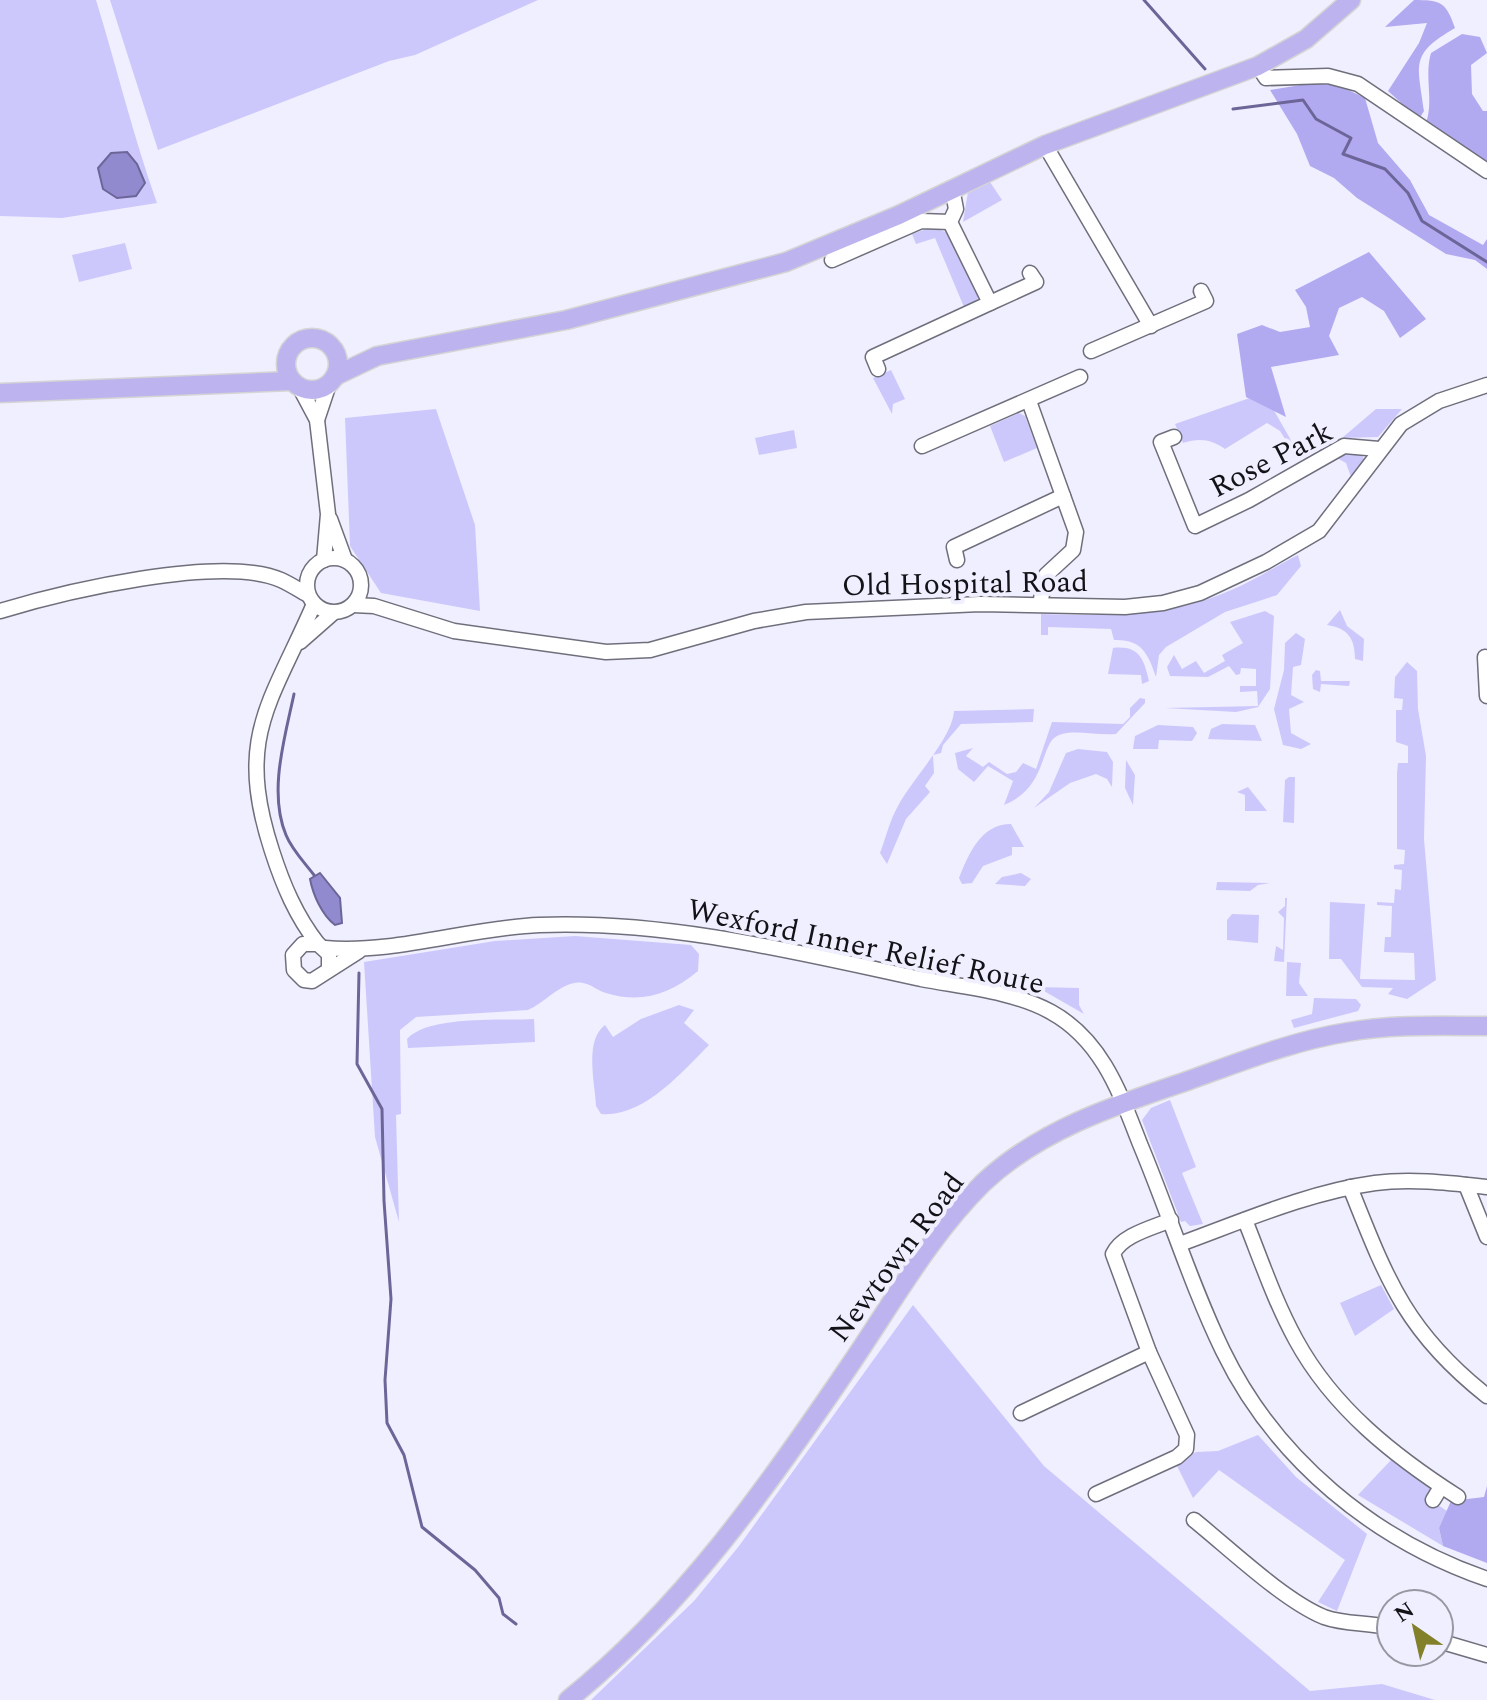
<svg xmlns="http://www.w3.org/2000/svg" width="1487" height="1700" font-family="Spectral,serif">
<rect width="100%" height="100%" fill="#f0efff"/>
<g fill="#ccc8fc">
<path d="M 0,0 L 96,0 C 117,68 133,136 157,203 L 62,218 L 0,216 Z"/>
<polygon points="110,0 538,0 415,55 389,61 158,150"/>
<polygon points="990,182 1002,200 963,222 968,192"/>
<polygon points="932,227 946,232 979,295 977,300 964,307 935,238 916,244 912,234"/>
<polygon points="125,243 132,269 79,282 72,255"/>
<polygon points="891,370 905,399 893,404 892,414 873,378"/>
<path d="M 1264,393 L 1300,456 L 1297,458 L 1280,431 L 1267,423 L 1225,449 C 1211,439 1199,438 1183,443 L 1175,424 Z"/>
<polygon points="436,409 475,525 480,611 381,593 350,546 345,418"/>
<polygon points="1376,409 1402,409 1378,437 1342,438"/>
<polygon points="1019,413 1025,416 1037,448 1004,462 990,426"/>
<polygon points="794,430 797,448 759,455 755,438"/>
<polygon points="1351,450 1361,453 1364,459 1351,477 1346,463 1337,458"/>
<path d="M 1298,555 L 1301,566 L 1277,595 L 1225,612 L 1166,647 L 1159,655 L 1156,677 C 1148,654 1142,639 1114,640 L 1111,629 L 1048,627 L 1048,635 L 1041,635 L 1041,614 C 1106,616 1167,618 1229,591 C 1254,581 1272,568 1298,555 Z"/>
<path d="M 1340,610 L 1347,626 L 1364,639 L 1363,661 L 1355,659 C 1355,639 1348,628 1327,625 Z"/>
<polygon points="1265,611 1274,616 1270,689 1258,707 1236,712 1165,708 1258,706 1257,691 1240,692 1240,686 1256,686 1256,669 1241,668 1240,674 1236,675 1229,666 1208,677 1170,676 1167,667 1174,655 1182,669 1196,661 1204,673 1225,661 1222,655 1243,643 1230,622"/>
<polygon points="1296,633 1305,639 1301,665 1293,667 1291,695 1304,702 1289,709 1291,733 1311,744 1301,749 1283,745 1274,709 1284,670 1285,643"/>
<path d="M 1113,648 C 1139,645 1144,659 1149,681 L 1142,684 L 1141,675 L 1108,674 Z"/>
<polygon points="1407,662 1417,671 1418,709 1426,756 1424,839 1436,980 1407,999 1388,994 1393,988 1362,987 1341,959 1329,959 1330,902 1365,904 1360,979 1415,980 1414,953 1384,952 1385,937 1391,937 1392,906 1377,905 1377,902 1394,903 1395,889 1401,890 1402,870 1394,869 1394,865 1404,864 1405,850 1397,849 1397,773 1398,763 1408,763 1408,746 1396,742 1396,710 1402,710 1403,699 1394,698 1395,677"/>
<polygon points="1316,670 1320,671 1321,681 1350,681 1349,686 1321,684 1320,692 1313,689 1312,675"/>
<path d="M 1140,698 L 1145,699 L 1145,703 L 1116,734 C 1098,736 1075,729 1059,735 C 1039,742 1049,787 1004,805 L 1013,781 L 988,766 L 974,782 L 958,769 L 955,753 L 973,748 L 966,756 L 983,767 L 989,762 L 1007,774 L 1016,772 L 1023,763 L 1036,769 L 1052,722 L 1123,724 L 1130,717 L 1130,708 Z"/>
<path d="M 1034,709 L 1033,722 L 961,724 L 943,745 L 941,753 L 933,755 L 934,773 L 925,786 L 930,792 L 906,819 L 887,864 L 880,853 C 886,837 890,820 898,806 C 912,779 952,739 954,711 Z"/>
<polygon points="1222,724 1255,725 1262,741 1208,739 1211,729"/>
<polygon points="1158,725 1193,727 1197,733 1192,741 1159,740 1158,749 1133,749 1135,736"/>
<polygon points="1078,749 1107,752 1113,762 1112,787 1107,779 1096,774 1070,783 1034,808 1049,792 1066,753"/>
<polygon points="1126,760 1135,775 1133,805 1125,788"/>
<polygon points="1289,777 1295,777 1294,823 1283,822 1285,780"/>
<polygon points="1248,787 1267,811 1245,811 1245,795 1237,792"/>
<path d="M 1011,824 L 1024,847 L 1012,847 L 1012,855 L 983,866 L 972,883 L 962,884 L 959,878 C 969,853 981,824 1011,824 Z"/>
<polygon points="1021,873 1031,879 1025,886 995,884 1002,877"/>
<polygon points="1217,882 1270,883 1258,885 1250,891 1216,890"/>
<polygon points="1285,898 1287,898 1284,962 1274,961 1276,946 1283,950 1284,918 1278,912 1285,906"/>
<polygon points="1232,914 1259,915 1258,943 1227,940 1227,920"/>
<path d="M 575,936 L 691,945 L 699,954 L 698,971 C 670,994 642,1004 606,993 C 598,991 591,984 583,983 C 564,979 545,1003 528,1010 L 416,1017 L 400,1030 L 401,1114 L 396,1115 L 399,1222 L 375,1137 L 364,962 L 495,941 Z"/>
<polygon points="1287,962 1301,963 1299,983 1308,996 1286,996"/>
<polygon points="1037,987 1079,988 1079,1005 1084,1014"/>
<polygon points="1314,998 1356,999 1361,1005 1358,1011 1294,1028 1291,1020 1312,1014"/>
<path d="M 679,1005 L 694,1010 L 684,1023 L 709,1045 C 682,1072 643,1118 601,1114 L 596,1106 C 595,1083 584,1041 605,1025 L 613,1037 L 641,1019 Z"/>
<path d="M 534,1019 L 535,1042 L 408,1048 L 407,1039 C 429,1015 501,1021 534,1019 Z"/>
<polygon points="1170,1100 1196,1167 1182,1173 1203,1224 1190,1226 1185,1221 1181,1222 1142,1120 1151,1108"/>
<polygon points="1381,1285 1394,1309 1355,1336 1340,1303"/>
<polygon points="913,1305 1044,1466 1310,1691 1382,1684 1435,1700 591,1700 694,1601 739,1546"/>
<polygon points="1258,1435 1296,1477 1367,1534 1337,1611 1318,1602 1345,1560 1219,1470 1193,1498 1176,1464 1196,1452 1218,1451"/>
<polygon points="1392,1459 1432,1487 1429,1499 1447,1511 1439,1528 1443,1546 1358,1495"/>
</g>
<g fill="#b2aaf1">
<path d="M 1414,0 C 1441,0 1446,2 1455,28 C 1409,55 1418,63 1424,111 L 1419,119 L 1388,91 L 1419,43 L 1427,23 L 1385,27 Z"/>
<path d="M 1462,34 L 1480,37 L 1487,53 L 1471,65 L 1472,94 L 1483,111 L 1487,111 L 1487,163 L 1426,123 C 1434,101 1424,76 1431,53 Z"/>
<polygon points="1313,83 1340,86 1365,98 1378,143 1410,180 1429,215 1483,245 1487,239 1487,269 1475,260 1446,254 1357,198 1334,178 1310,166 1297,134 1270,90"/>
<polygon points="1369,252 1426,319 1400,338 1384,311 1362,297 1339,308 1329,336 1339,355 1271,367 1286,417 1246,397 1237,334 1262,325 1280,332 1310,327 1306,307 1295,290"/>
<polygon points="1487,1486 1487,1563 1443,1546 1439,1528 1451,1501 1484,1497"/>
</g>
<g fill="#928acf" stroke="#6c6698" stroke-width="2">
<polygon points="127,152 137,164 145,183 136,196 117,198 103,189 98,168 111,153"/>
<path d="M 320,873 L 340,898 L 342,923 L 335,925 C 322,915 313,895 310,879 Z"/>
</g>
<g fill="none" stroke-linecap="round" stroke-linejoin="round">
<g stroke="#6c6698" stroke-width="3">
<polyline points="1144,0 1205,69"/>
<polyline points="1233,109 1303,100 1316,119 1351,138 1343,154 1385,169 1408,193 1422,221 1487,262"/>
<path d="M 294,694 C 285,737 268,792 286,835 C 292,850 305,863 314,875"/>
<polyline points="359,973 357,1064 382,1109 384,1201 391,1299 385,1380 387,1423 404,1455 422,1527 475,1570 499,1598 503,1614 516,1624"/>
</g>
<defs>
<g id="minor">
<polyline points="1258,66 1266,78 1328,76 1358,84 1487,171"/>
<polyline points="1045,145 1151,326"/>
<polyline points="832,260 921,221 950,222"/>
<polyline points="990,303 1036,282 1030,273"/>
<polyline points="1091,351 1206,301 1201,291"/>
<polyline points="878,369 873,357 990,303 950,222 956,209 952,188"/>
<polyline points="300,388 317,420 328,514 324,560"/>
<polyline points="1029,401 1076,532 1073,550 1046,575 1040,604"/>
<polyline points="317,420 329,384"/>
<polyline points="1174,437 1161,442 1195,526 1249,500 1344,446 1379,449"/>
<polyline points="922,446 1080,377"/>
<polyline points="330,519 345,560"/>
<circle cx="334" cy="585" r="27"/>
<polyline points="957,560 954,547 1063,496"/>
<path d="M 314,604 C 270,705 235,737 272,851 C 283,885 296,916 318,944"/>
<polyline points="353,605 374,606 454,631 606,652 650,650 754,621 806,612 980,604 1125,607 1163,603 1200,593 1266,562 1319,531 1401,424 1439,401 1487,385"/>
<path d="M 0,611 C 63,592 221,554 281,580 C 290,584 299,590 308,595"/>
<polyline points="300,642 333,613"/>
<polyline points="1485,657 1487,696"/>
<path d="M 325,948 C 396,954 467,928 539,925 C 667,920 796,952 921,979 C 963,987 1013,991 1051,1012 C 1102,1040 1120,1093 1140,1144 C 1169,1213 1191,1285 1223,1351 C 1276,1460 1374,1540 1487,1579"/>
<polyline points="329,969 329,954 318,944 303,944 293,955 294,970 304,980 312,981 359,951"/>
<polyline points="1466,1185 1487,1237"/>
<path d="M 1350,1187 C 1387,1280 1406,1332 1487,1396"/>
<path d="M 1245,1220 C 1261,1260 1275,1302 1296,1340 C 1333,1408 1394,1456 1458,1497"/>
<path d="M 1180,1244 C 1243,1221 1309,1192 1375,1183 C 1411,1178 1451,1183 1487,1187"/>
<polyline points="1021,1413 1149,1352"/>
<path d="M 1096,1494 L 1177,1457 L 1186,1449 L 1187,1435 L 1149,1352 L 1113,1254 C 1122,1235 1152,1228 1171,1220"/>
<polyline points="1433,1500 1441,1487"/>
<path d="M 1194,1520 C 1229,1548 1283,1600 1324,1617 C 1346,1625 1369,1622 1391,1628"/>
<polyline points="1439,1641 1487,1655"/>
</g>
<g id="major">
<circle cx="312" cy="364" r="26"/>
<polyline points="335,376 377,356 566,320 786,262 899,215 1045,145 1258,66 1306,39 1351,0"/>
<polyline points="0,393 291,381"/>
<path d="M 568,1700 C 682,1608 766,1489 848,1368 C 890,1307 929,1236 983,1183 C 1039,1130 1115,1105 1187,1081 C 1240,1062 1292,1041 1348,1032 C 1394,1024 1441,1026 1487,1026"/>
</g>
</defs>
<use href="#minor" stroke="#6f6f7c" stroke-width="17"/>
<use href="#major" stroke="#d4d4d5" stroke-width="21"/>
<use href="#minor" stroke="#fff" stroke-width="14"/>
<use href="#major" stroke="#bdb4ef" stroke-width="18"/>
</g>
<g text-anchor="middle" stroke-width="8" stroke-linejoin="round" paint-order="stroke">
<g font-size="30" fill="#121217" stroke="#f0efff">
<text transform="translate(1271 459) rotate(-27)" y="10">Rose Park</text>
<text transform="translate(965 583) rotate(-1)" y="10">Old Hospital Road</text>
<text transform="translate(866 946) rotate(12)" y="10">Wexford Inner Relief Route</text>
<text transform="translate(896 1257) rotate(-53)" y="10">Newtown Road</text>
</g>
</g>
<g transform="translate(1415 1628) rotate(326)"><circle r="38" fill="#f0efff" stroke="#9797a2" stroke-width="2"/>
<path d="M0-6L14 30L0 20L-14 30Z" fill="#82812a"/>
<text y="-12" font-size="22" font-weight="bold" text-anchor="middle" fill="#121217">N</text>
</g>
</svg>
